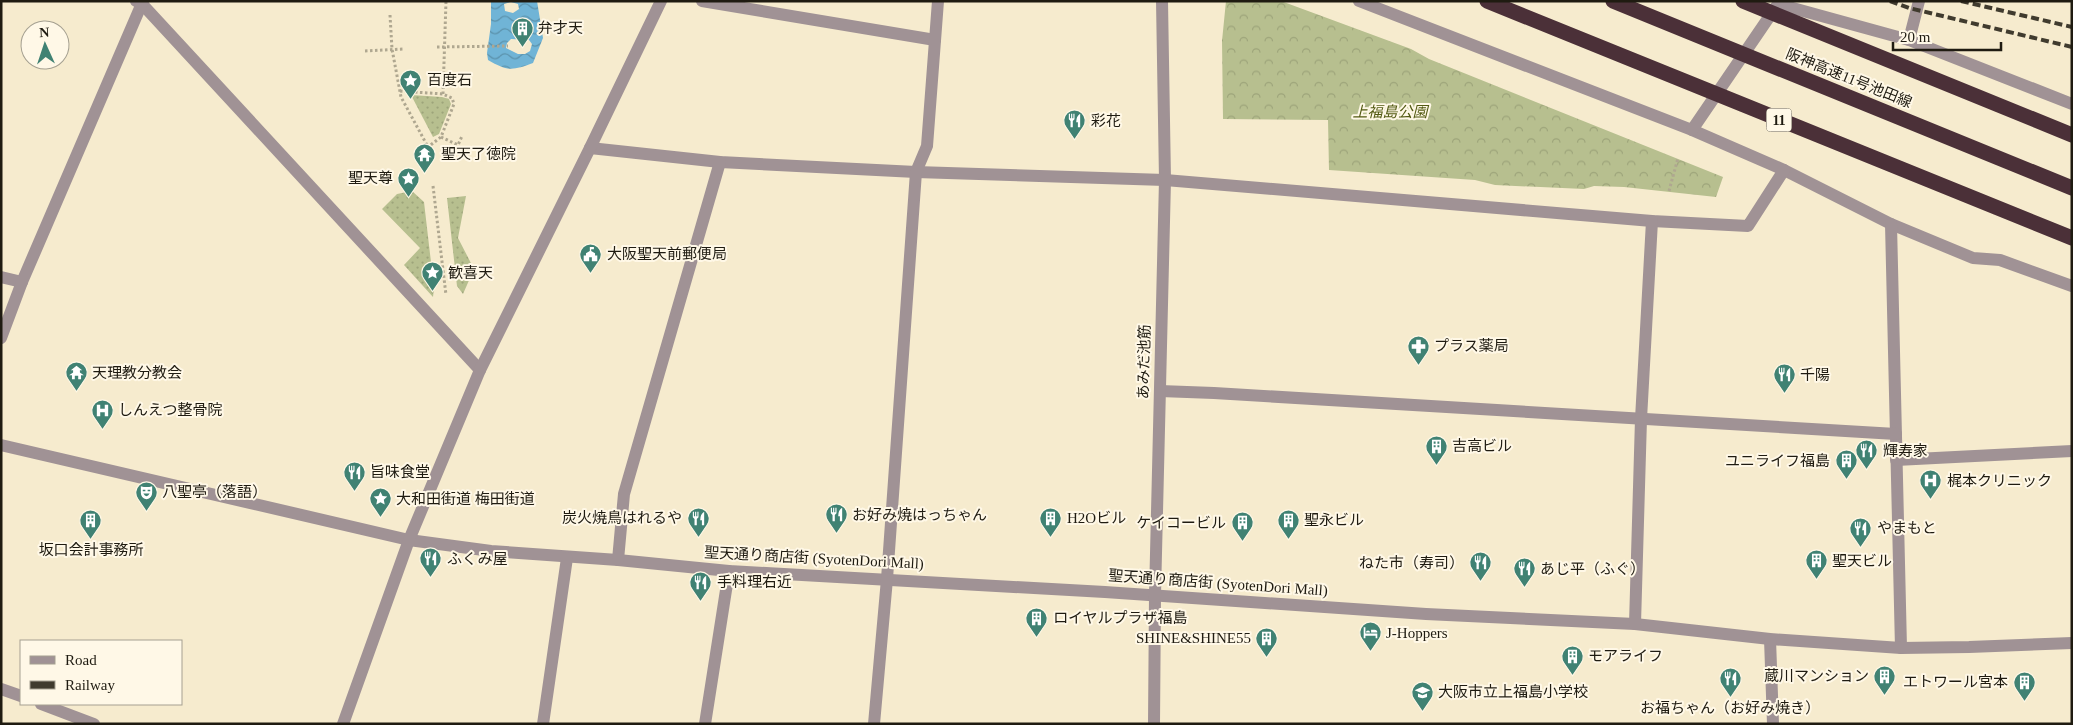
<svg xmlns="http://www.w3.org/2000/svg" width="2073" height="725" font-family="'Times New Roman','Noto Sans JP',serif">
<defs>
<pattern id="forest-crowns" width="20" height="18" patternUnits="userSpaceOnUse" patternTransform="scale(1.25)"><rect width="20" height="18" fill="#b7bf8f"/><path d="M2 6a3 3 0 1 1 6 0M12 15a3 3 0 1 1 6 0" fill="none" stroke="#9da47a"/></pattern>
<pattern id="garden-dots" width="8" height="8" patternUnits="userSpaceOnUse" patternTransform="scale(1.25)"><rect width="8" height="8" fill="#b7bf8f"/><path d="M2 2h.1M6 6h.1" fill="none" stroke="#9da47a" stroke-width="1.8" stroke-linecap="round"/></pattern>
<pattern id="water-waves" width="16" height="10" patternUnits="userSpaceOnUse" patternTransform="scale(1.25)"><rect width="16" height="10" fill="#70b4d6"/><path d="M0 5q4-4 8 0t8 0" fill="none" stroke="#5b92ac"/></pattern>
</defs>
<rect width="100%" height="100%" fill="#f6ebce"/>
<polygon fill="url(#forest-crowns)" points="1226,1 1281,1 1411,49 1429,59 1723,177 1716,197 1624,187 1594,186 1584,189 1495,185 1475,180 1329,170 1328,120 1223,119 1222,41"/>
<g fill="url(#garden-dots)">
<polygon points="411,95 442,97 449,99 451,104 439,134 433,137"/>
<polygon points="412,191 424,202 434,288 433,297 404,265 420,248 382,209 397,194"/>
<polygon points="466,196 458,238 474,269 463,294 457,286 447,198"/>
</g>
<path fill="url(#water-waves)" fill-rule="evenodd" d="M 491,1 L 537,1 L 543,38 L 533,63 C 512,71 507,71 488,60 L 487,53 L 491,24 ZM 511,2 L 518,4 L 519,9 L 513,13 L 505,11 L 504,4 ZM 511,39 L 529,40 L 532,44 L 530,51 L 525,54 L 518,54 L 506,48 L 507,43 Z"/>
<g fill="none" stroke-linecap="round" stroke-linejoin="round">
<g stroke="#afa790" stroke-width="3" stroke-dasharray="2.5 2.5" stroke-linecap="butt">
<polyline points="390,15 392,49 401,97 428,147 429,154"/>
<polyline points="437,47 508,46"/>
<polyline points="365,51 403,49"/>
<polyline points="400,91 443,94 452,98 454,104 441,137 428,147"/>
<polyline points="443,94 446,1"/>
<polyline points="441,137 458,145 462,136"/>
<polyline points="433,186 446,295"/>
<polyline points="1669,191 1678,158"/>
</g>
<polyline stroke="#a09295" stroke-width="12" points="705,724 729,571"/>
<g stroke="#a09295" stroke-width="12">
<polyline points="136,1 142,4 480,370"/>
<polyline points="702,1 935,40"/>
<polyline points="1359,1 1692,130 1784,170 1891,224 1973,258 2000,260 2072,286"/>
<polyline points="1909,40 1919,1"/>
<polyline points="1692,130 1778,4 1909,40 2072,104"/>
<polyline points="590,148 720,162 916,172 1165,180 1652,221 1748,226 1784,170"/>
<polyline points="1891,224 1901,648"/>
<polyline points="1,277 22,282"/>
<polyline points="1,338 22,282 143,1"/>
<polyline points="1160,391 1214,393 1896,434"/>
<polyline points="1,445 409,540 491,551 618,560 729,571 1105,592 1426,614 1635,624 1770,639 1901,648 1969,647 2072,643"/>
<polyline points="1896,460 2072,451"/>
<polyline points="618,560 624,494 720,162"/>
<polyline points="1635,624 1641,419 1652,221"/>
<polyline points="1770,639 1773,724"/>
<polyline points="1,689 21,696"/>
<polyline points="41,704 94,724"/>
<polyline points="343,724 409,540 480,370 590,148 661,1"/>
<polyline points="543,724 567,558"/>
<polyline points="874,724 887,579 916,172 927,146 938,1"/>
</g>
<polyline stroke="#a09295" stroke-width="12" points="1154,724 1155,595 1165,180 1162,1"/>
<g stroke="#403b2e" stroke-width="4" stroke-dasharray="8 4" stroke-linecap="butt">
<polyline points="1890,1 1909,8 2072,47"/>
<polyline points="1961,1 2072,27"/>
</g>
<g stroke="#4b3038" stroke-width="15">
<polyline points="1487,1 2072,238"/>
<polyline points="1613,1 2072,188"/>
<polyline points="1743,1 2072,135"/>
</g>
</g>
<defs>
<symbol id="building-pin" viewBox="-11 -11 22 30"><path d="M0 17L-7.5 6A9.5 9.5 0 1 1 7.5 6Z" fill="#408273" stroke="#fff8e7"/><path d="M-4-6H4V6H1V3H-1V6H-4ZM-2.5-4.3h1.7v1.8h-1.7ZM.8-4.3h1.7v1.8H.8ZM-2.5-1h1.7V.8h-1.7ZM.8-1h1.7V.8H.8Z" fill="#fff"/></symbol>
<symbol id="sight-pin" viewBox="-11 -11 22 30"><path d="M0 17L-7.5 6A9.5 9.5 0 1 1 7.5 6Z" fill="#408273" stroke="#fff8e7"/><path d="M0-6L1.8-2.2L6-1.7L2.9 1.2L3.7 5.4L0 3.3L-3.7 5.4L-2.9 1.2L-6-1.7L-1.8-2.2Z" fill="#fff"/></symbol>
<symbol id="restaurant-pin" viewBox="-11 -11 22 30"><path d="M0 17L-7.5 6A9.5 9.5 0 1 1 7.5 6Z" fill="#408273" stroke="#fff8e7"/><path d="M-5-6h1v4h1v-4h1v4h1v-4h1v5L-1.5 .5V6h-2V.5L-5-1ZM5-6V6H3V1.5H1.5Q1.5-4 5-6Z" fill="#fff"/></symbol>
<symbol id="temple-pin" viewBox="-11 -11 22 30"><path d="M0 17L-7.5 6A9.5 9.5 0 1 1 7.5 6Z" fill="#408273" stroke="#fff8e7"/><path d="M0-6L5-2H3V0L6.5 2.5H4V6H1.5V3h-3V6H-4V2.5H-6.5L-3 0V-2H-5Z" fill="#fff"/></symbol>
<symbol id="civic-pin" viewBox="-11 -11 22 30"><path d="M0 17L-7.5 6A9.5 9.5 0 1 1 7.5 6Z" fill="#408273" stroke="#fff8e7"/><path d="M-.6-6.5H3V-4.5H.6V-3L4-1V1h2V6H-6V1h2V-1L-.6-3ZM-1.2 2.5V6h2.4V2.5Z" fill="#fff"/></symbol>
<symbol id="pharmacy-pin" viewBox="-11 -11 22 30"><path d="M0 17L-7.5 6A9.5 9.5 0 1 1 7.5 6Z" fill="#408273" stroke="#fff8e7"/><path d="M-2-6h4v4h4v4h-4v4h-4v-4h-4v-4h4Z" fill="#fff"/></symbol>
<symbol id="hospital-pin" viewBox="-11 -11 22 30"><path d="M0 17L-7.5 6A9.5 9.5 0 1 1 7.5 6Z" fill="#408273" stroke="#fff8e7"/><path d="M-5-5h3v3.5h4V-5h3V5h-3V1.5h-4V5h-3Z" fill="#fff"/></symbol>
<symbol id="theatre-pin" viewBox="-11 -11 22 30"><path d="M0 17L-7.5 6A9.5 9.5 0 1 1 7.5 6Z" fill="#408273" stroke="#fff8e7"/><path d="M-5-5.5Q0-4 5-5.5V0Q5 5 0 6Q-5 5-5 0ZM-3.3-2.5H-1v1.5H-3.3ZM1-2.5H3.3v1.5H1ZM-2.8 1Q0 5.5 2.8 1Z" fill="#fff"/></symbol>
<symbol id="hotel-pin" viewBox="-11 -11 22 30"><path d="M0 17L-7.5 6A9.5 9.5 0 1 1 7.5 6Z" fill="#408273" stroke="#fff8e7"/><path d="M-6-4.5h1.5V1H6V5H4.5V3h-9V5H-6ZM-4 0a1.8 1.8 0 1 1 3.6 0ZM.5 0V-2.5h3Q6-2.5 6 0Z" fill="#fff"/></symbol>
<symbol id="school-pin" viewBox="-11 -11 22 30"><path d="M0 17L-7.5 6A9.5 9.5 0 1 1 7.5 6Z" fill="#408273" stroke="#fff8e7"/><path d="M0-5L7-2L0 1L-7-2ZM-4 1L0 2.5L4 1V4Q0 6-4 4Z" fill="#fff"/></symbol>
</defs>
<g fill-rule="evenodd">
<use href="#building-pin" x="510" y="16" width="25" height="34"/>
<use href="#sight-pin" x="398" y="68" width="25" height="34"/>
<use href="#restaurant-pin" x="1062" y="108" width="25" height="34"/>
<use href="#temple-pin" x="412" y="142" width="25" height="34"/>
<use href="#sight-pin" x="396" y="166" width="25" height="34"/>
<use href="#civic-pin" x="578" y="242" width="25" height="34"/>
<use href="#sight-pin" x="420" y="260" width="25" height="34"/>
<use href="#pharmacy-pin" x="1406" y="334" width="25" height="34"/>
<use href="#temple-pin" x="64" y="360" width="25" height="34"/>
<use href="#restaurant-pin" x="1772" y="362" width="25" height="34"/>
<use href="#hospital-pin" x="90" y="398" width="25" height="34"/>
<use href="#building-pin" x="1424" y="434" width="25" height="34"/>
<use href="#restaurant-pin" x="1854" y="438" width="25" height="34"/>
<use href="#building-pin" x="1834" y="448" width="25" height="34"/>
<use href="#restaurant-pin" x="342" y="460" width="25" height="34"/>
<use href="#hospital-pin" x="1918" y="468" width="25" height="34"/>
<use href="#theatre-pin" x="134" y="480" width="25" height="34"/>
<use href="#sight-pin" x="368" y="486" width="25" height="34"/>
<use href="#restaurant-pin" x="824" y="502" width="25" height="34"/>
<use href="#restaurant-pin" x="686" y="506" width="25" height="34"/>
<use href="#building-pin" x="1038" y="506" width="25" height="34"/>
<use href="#building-pin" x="1276" y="508" width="25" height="34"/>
<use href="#building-pin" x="78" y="508" width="25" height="34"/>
<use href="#building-pin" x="1230" y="510" width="25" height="34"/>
<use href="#restaurant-pin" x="1848" y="516" width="25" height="34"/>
<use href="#restaurant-pin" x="418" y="546" width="25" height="34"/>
<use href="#building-pin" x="1804" y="548" width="25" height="34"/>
<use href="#restaurant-pin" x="1468" y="550" width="25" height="34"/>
<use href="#restaurant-pin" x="1512" y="556" width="25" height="34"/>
<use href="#restaurant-pin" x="688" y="570" width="25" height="34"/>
<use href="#building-pin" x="1024" y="606" width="25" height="34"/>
<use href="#hotel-pin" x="1358" y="620" width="25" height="34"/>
<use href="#building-pin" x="1254" y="626" width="25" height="34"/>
<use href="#building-pin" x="1560" y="644" width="25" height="34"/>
<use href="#building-pin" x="1872" y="664" width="25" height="34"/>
<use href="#restaurant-pin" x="1718" y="666" width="25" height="34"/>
<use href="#building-pin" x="2012" y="670" width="25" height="34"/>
<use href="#school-pin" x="1410" y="680" width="25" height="34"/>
</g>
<g text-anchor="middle" stroke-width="4" stroke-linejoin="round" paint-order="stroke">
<rect fill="#fff8e7" stroke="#625d51" stroke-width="1" x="1766.5" y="108.5" width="25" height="23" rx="4"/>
<g font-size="14" font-weight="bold" fill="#1f1b11">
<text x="1779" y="125">11</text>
</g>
<g font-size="15" fill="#1f1b11" stroke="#fff8e7" text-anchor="start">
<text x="538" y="33">弁才天</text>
<text x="427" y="85">百度石</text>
<text x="1091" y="126">彩花</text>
<text x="441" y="159">聖天了徳院</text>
<text x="393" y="183" text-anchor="end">聖天尊</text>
<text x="607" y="259">大阪聖天前郵便局</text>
<text x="448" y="278">歓喜天</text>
<text x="1434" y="351">プラス薬局</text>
<text x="92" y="378">天理教分教会</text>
<text x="1800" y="380">千陽</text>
<text x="118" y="415">しんえつ整骨院</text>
<text x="1452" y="451">吉高ビル</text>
<text x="1883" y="456">輝寿家</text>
<text x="1830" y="466" text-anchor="end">ユニライフ福島</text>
<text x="370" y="477">旨味食堂</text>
<text x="1947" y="486">梶本クリニック</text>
<text x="162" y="497">八聖亭（落語）</text>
<text x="396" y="504">大和田街道 梅田街道</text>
<text x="852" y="520">お好み焼はっちゃん</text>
<text x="682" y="523" text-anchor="end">炭火焼鳥はれるや</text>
<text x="1067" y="523">H2Oビル</text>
<text x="1304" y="525">聖永ビル</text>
<text x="1226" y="528" text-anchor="end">ケイコービル</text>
<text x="1877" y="533">やまもと</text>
<text x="91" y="555" text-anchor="middle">坂口会計事務所</text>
<text x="447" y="564">ふくみ屋</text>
<text x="1832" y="566">聖天ビル</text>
<text x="1464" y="568" text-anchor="end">ねた市（寿司）</text>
<text x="1540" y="574">あじ平（ふぐ）</text>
<text x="717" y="587">手料理右近</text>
<text x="1053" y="623">ロイヤルプラザ福島</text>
<text x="1386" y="638">J-Hoppers</text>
<text x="1251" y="643" text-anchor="end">SHINE&amp;SHINE55</text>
<text x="1588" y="661">モアライフ</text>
<text x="1869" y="681" text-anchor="end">蔵川マンション</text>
<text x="2008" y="687" text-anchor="end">エトワール宮本</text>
<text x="1438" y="697">大阪市立上福島小学校</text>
<text x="1730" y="713" text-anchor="middle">お福ちゃん（お好み焼き）</text>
</g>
<g font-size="15" fill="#1f1b11" stroke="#fff8e7">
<text transform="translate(1849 78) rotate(22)" y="5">阪神高速11号池田線</text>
<text transform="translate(1144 362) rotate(-89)" y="5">あみだ池筋</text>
<text transform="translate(814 558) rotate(3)" y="5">聖天通り商店街 (SyotenDori Mall)</text>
<text transform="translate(1218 583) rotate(4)" y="5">聖天通り商店街 (SyotenDori Mall)</text>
</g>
<g font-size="15" font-style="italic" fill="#535a13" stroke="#fff8e7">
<text x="1390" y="117">上福島公園</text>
</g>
</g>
<rect width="2073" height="725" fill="none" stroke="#1f1b11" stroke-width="5"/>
<rect x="20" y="640" width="162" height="65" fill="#fff8e7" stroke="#a5a091"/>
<rect x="30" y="656" width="25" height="8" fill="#a09295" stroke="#a5a091"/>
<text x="65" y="665" font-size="15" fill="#1f1b11">Road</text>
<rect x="30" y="681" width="25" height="8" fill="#403b2e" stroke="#a5a091"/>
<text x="65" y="690" font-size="15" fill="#1f1b11">Railway</text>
<g transform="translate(45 45) rotate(357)"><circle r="24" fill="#fff8e7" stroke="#a5a091"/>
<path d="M0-4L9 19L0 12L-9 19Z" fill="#408273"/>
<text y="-8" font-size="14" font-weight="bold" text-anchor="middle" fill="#1f1b11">N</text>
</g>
<path d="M1893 42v8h108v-8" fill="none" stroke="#1f1b11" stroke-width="2.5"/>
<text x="1900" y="42" font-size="15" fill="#1f1b11" stroke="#fff8e7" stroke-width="4" paint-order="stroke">20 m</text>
</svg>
